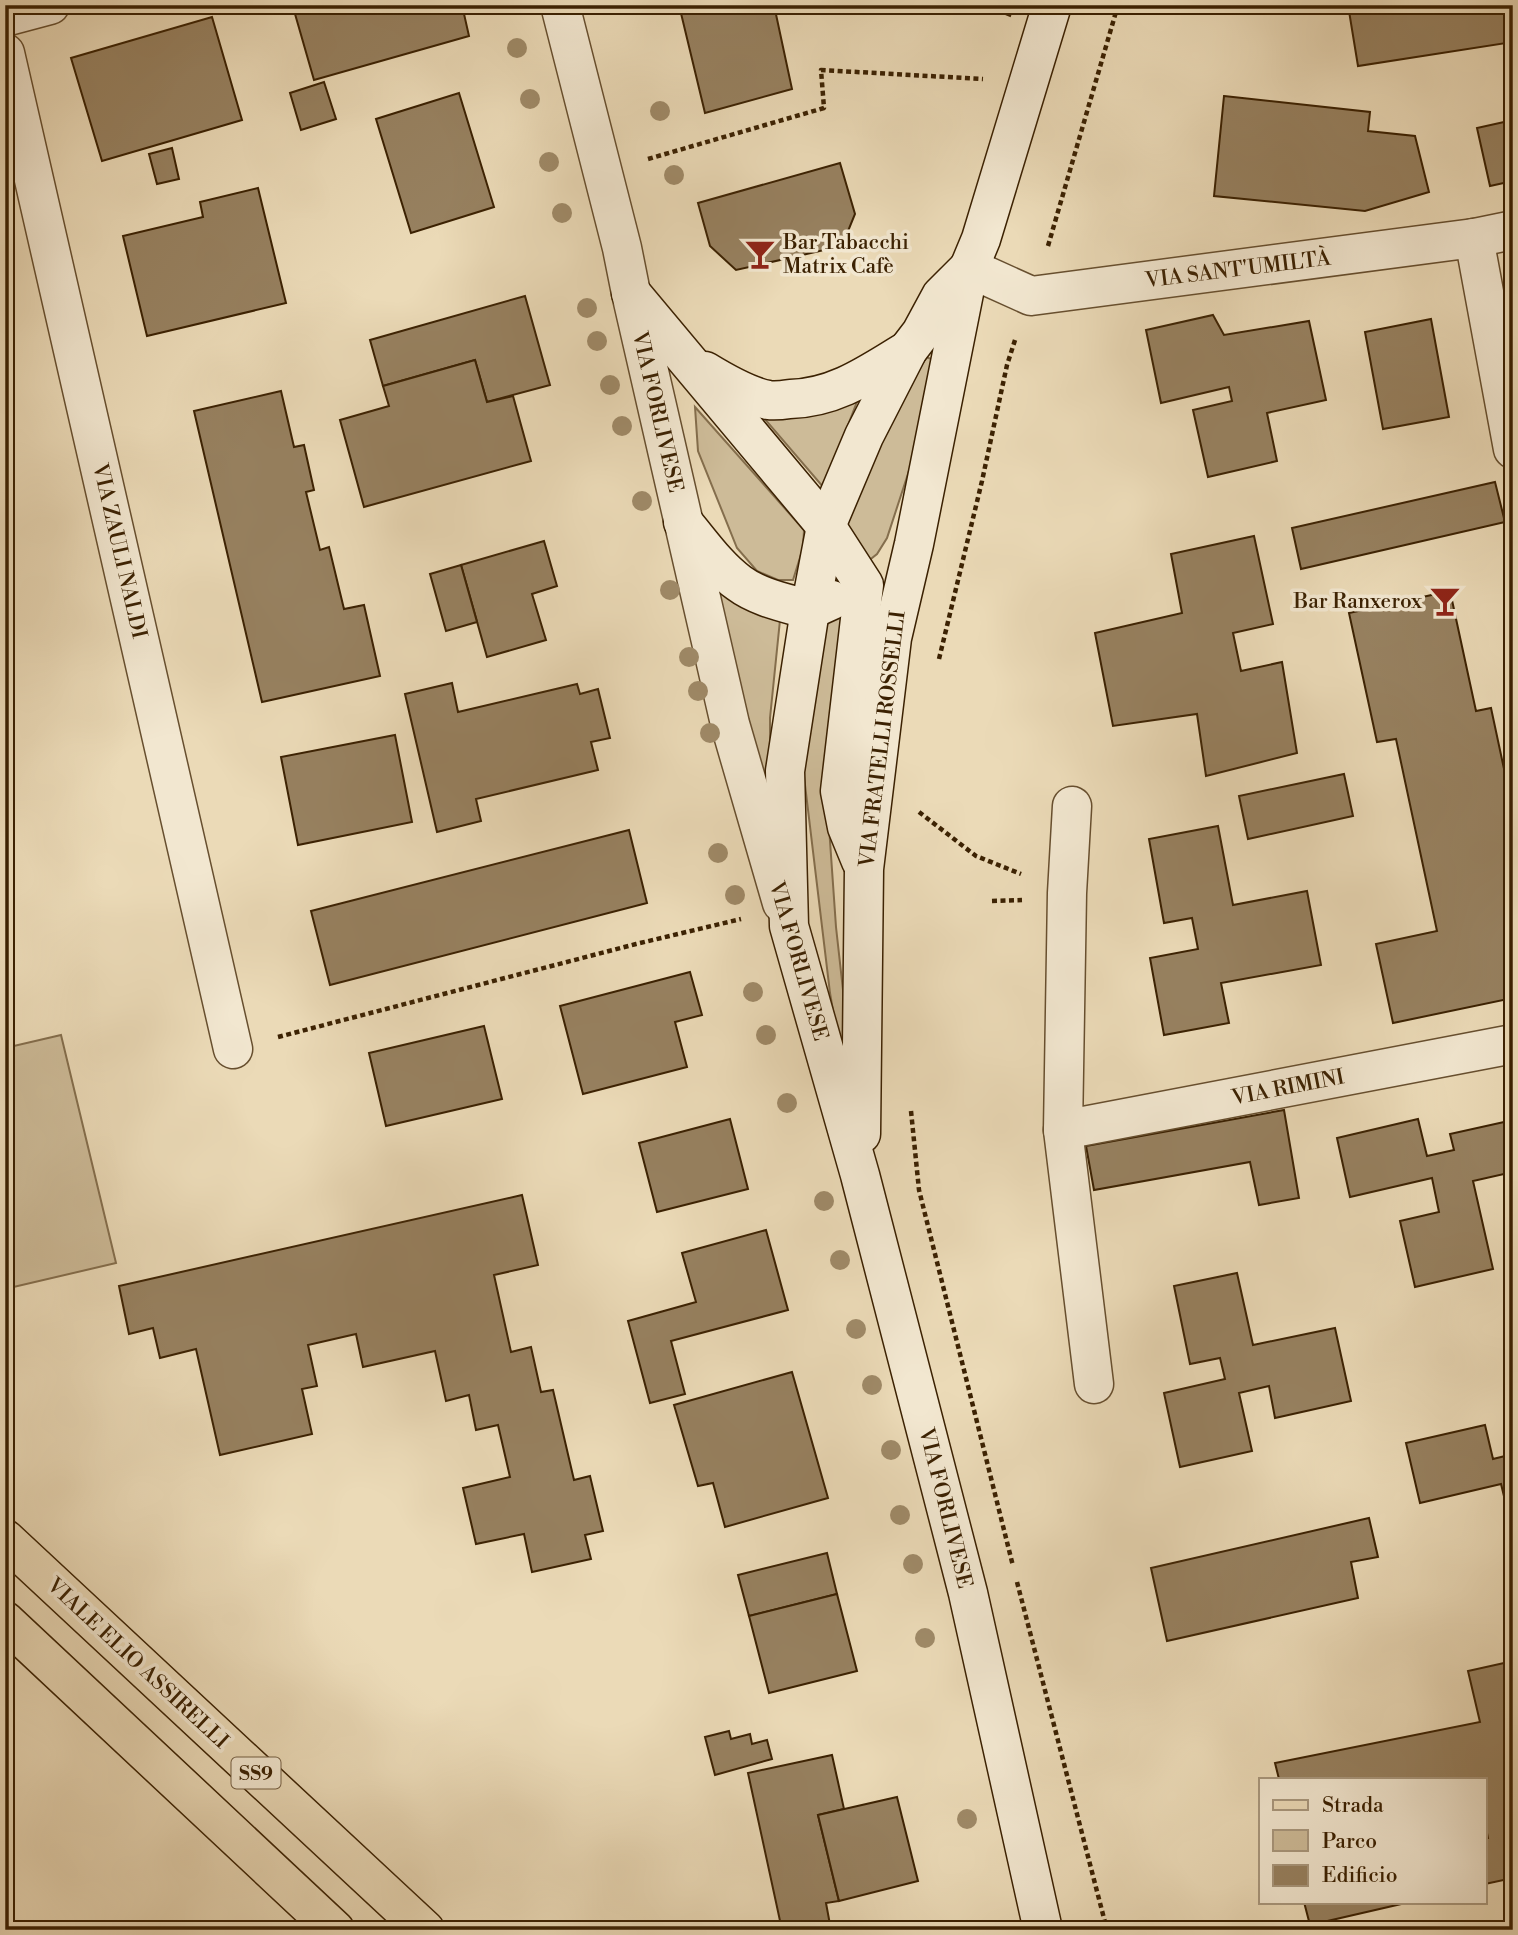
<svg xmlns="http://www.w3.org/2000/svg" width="1518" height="1935" font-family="'Libre Bodoni',serif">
<rect width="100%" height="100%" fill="#ebdab7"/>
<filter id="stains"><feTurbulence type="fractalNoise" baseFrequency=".00286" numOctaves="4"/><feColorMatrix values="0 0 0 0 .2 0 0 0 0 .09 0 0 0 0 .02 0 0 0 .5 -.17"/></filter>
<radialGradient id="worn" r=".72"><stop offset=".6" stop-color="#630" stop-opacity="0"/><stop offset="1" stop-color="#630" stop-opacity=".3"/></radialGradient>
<g fill="#cdbb98" stroke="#846e4d" stroke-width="2">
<polygon points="916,353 944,364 887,538 877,554 867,562 846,528"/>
<polygon points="858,399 824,488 757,410"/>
<polygon points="695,407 804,530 803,548 793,580 778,580 757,571 737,548 698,451"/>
<polygon points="708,568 780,620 770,718 770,757 777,833"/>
<polygon points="847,613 827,798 836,927 850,1053 853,1127 830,993 803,768 818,617"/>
<polygon points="61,1035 116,1263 5,1289 5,1048"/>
</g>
<g fill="#978160" stroke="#3b2102" stroke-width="2">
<polygon points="300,5 462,5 469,36 314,80 293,7"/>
<polygon points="679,5 774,5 792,89 705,113"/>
<polygon points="984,5 1014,5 1010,16"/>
<polygon points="1348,5 1513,5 1513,42 1358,66"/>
<polygon points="212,17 242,120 102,161 71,58"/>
<polygon points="324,82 336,119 301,130 290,93"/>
<polygon points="459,93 494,207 411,233 376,119"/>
<polygon points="1224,96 1370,112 1368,131 1415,136 1429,192 1365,211 1214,196"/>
<polygon points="1513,120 1513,181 1490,186 1477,128"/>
<polygon points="172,148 179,179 157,184 149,154"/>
<polygon points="840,163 855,214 842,246 736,270 710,246 698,203"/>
<polygon points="258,188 286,303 147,336 123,236 203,217 200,202"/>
<polygon points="525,296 550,385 487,402 475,360 383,386 370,340"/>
<polygon points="1213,315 1224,335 1309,321 1326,400 1267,413 1277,461 1208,477 1193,410 1232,401 1229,387 1161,403 1146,330"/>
<polygon points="1431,319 1449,417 1383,429 1365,332"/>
<polygon points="475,360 487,402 513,396 531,461 364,507 340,420 389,406 383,386"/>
<polygon points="281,391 294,447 304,445 314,490 306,492 320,550 329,547 344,609 364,605 380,676 262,702 194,411"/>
<polygon points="1495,482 1505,522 1301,569 1292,528"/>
<polygon points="1254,536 1273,624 1233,633 1241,671 1282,662 1297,753 1206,776 1197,714 1113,726 1095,633 1182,613 1171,554"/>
<polygon points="544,541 557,586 532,594 546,640 487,657 461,565"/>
<polygon points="461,565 477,622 446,631 430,574"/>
<polygon points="1450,591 1476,711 1491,708 1513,811 1513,998 1393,1023 1376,944 1437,931 1396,739 1377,742 1349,613"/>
<polygon points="452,683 458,712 577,684 580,694 598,689 610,738 591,742 598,770 476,799 481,821 437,832 405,694"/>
<polygon points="395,735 412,822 298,845 281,757"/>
<polygon points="1344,774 1353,816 1248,839 1239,796"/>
<polygon points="1218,826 1233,905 1307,891 1321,965 1221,983 1229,1023 1164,1035 1150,958 1198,949 1192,918 1164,923 1149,839"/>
<polygon points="629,830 647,903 330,985 311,911"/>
<polygon points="5,934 11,960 5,961"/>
<polygon points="690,972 702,1015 675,1022 687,1067 583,1094 560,1006"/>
<polygon points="484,1026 502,1099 386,1126 369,1053"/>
<polygon points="1284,1110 1299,1198 1259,1205 1250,1162 1094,1190 1086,1146"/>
<polygon points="730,1119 748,1189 657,1212 639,1143"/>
<polygon points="1418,1119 1427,1156 1454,1150 1450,1134 1513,1120 1513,1172 1473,1181 1493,1269 1415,1287 1400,1221 1439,1212 1432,1178 1350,1197 1337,1138"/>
<polygon points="522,1195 538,1265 494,1275 511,1352 531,1347 541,1392 553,1390 574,1480 590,1476 603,1531 585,1535 591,1559 532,1572 524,1534 476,1544 463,1488 510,1477 498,1425 476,1430 469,1395 446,1401 435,1351 363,1367 356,1334 308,1345 317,1386 302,1389 312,1434 220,1455 196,1349 160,1358 153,1328 129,1334 119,1286"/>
<polygon points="766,1230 788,1310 671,1341 685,1394 650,1403 628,1321 696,1302 682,1253"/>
<polygon points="1237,1273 1253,1345 1335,1328 1351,1401 1275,1418 1269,1386 1239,1393 1252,1451 1180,1467 1164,1393 1225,1379 1220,1358 1190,1364 1174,1286"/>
<polygon points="792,1372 828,1498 725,1527 713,1483 698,1486 674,1405"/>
<polygon points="1485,1425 1493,1459 1513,1454 1513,1533 1501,1484 1420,1503 1406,1443"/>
<polygon points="1369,1518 1378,1557 1351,1562 1358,1598 1167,1641 1151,1568"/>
<polygon points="827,1553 837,1594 749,1616 738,1575"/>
<polygon points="837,1594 857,1671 769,1693 749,1616"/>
<polygon points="1513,1661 1513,1878 1485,1884 1485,1839 1488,1838 1485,1823 1485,1779 1279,1779 1275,1763 1480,1722 1468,1671"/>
<polygon points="729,1731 731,1739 750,1734 752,1744 767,1740 772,1759 715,1775 705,1737"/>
<polygon points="832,1755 844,1809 818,1815 839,1901 826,1903 831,1930 782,1930 748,1773"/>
<polygon points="897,1797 918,1881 839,1901 818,1815"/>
<polygon points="1304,1902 1410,1902 1310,1925"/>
</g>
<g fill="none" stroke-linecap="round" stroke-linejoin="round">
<defs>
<g id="minor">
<polyline points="560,5 622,248 631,293 730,724 782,903"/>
<polyline points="5,17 50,5"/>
<polyline points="5,53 233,1049"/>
<polyline points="1474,238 1513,449"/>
<polyline points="969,268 1031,296 1474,238 1513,230"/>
<polyline points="1072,806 1067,893 1063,1130 1513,1044"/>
<polyline points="1063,1130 1094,1384"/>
</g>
<g id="secondary">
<polyline points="969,268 941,296 921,333 908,350 864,436 826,526 810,610 785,771 789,926 860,1175 968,1593 1043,1930"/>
<polyline points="631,293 826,526 864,585 840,791 847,827 861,861"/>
<path d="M 705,371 C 723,382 747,396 768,400 C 775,401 783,400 790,399 C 836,398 870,373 908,350"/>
<path d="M 683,522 C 700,542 717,567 739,583 C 759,598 787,603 810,610 L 832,600"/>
<polyline points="861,1134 864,869 892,638 914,544 969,268 981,239 1052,5"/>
</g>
<g id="primary">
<polyline points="5,1539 425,1930"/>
<polyline points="5,1621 335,1930"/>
</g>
</defs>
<use href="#minor" stroke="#674f2f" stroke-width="41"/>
<use href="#secondary" stroke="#3b2102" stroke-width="41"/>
<use href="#primary" stroke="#3b2102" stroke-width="41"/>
<g stroke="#3b2102" stroke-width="4.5" stroke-dasharray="5 3.5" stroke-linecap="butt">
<polyline points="648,159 824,108 821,70 983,79"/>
<polyline points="1048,246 1118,5"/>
<polyline points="939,659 982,481 1007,365 1016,337"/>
<polyline points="919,812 976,856 1021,874"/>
<polyline points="992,901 1022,900"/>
<polyline points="278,1037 636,944 741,919"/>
<polyline points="911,1111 919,1190 1013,1566"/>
<polyline points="1017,1582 1107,1930"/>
</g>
<use href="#minor" stroke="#f2e7d0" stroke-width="38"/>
<use href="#secondary" stroke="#f2e7d0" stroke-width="38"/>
<use href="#primary" stroke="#ebdab7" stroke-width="38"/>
</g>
<g fill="#9f8a68">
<circle cx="517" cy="48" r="10"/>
<circle cx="530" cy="99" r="10"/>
<circle cx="660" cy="111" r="10"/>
<circle cx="549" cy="162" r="10"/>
<circle cx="674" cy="175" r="10"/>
<circle cx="562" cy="213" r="10"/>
<circle cx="587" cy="308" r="10"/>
<circle cx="597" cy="341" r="10"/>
<circle cx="610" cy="385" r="10"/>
<circle cx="622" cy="426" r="10"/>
<circle cx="642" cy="501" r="10"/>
<circle cx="670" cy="590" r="10"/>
<circle cx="689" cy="657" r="10"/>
<circle cx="698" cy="691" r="10"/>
<circle cx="710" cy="733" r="10"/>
<circle cx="718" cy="853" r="10"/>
<circle cx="735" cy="895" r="10"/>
<circle cx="753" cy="992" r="10"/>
<circle cx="766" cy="1035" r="10"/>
<circle cx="787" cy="1103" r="10"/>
<circle cx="824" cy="1201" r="10"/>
<circle cx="840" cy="1260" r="10"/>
<circle cx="856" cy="1329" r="10"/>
<circle cx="872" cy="1385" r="10"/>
<circle cx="891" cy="1450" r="10"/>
<circle cx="900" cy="1515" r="10"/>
<circle cx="913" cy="1564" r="10"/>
<circle cx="925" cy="1638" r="10"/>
<circle cx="967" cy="1819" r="10"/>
</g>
<defs>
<symbol id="bar-bare" viewBox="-9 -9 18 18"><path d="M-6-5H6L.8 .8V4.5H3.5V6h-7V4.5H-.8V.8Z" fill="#8f2418" stroke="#f2e7d0" stroke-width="2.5" paint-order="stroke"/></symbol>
</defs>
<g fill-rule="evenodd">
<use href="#bar-bare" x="738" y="232" width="44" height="44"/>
<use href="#bar-bare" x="1423" y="579" width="44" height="44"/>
</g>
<g text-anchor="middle" stroke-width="7" stroke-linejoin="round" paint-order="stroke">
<rect fill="#f2e7d0" stroke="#725c40" stroke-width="2" x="231.5" y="1757.5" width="49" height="31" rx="5"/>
<g font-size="19" font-weight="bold" fill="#3b2102">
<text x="256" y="1780">SS9</text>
</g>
<g font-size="21" fill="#3b2102" stroke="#f2e7d0" text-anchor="start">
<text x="783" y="249">Bar Tabacchi<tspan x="783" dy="24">Matrix Cafè</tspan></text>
<text x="1422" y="608" text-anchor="end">Bar Ranxerox</text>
</g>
<g font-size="21" fill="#3b2102" stroke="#f2e7d0">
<text transform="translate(1238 269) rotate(-7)" y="7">VIA SANT'UMILTÀ</text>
<text transform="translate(658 412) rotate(77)" y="7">VIA FORLIVESE</text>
<text transform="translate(120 551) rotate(77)" y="7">VIA ZAULI NALDI</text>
<text transform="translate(882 739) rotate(-83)" y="7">VIA FRATELLI ROSSELLI</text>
<text transform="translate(799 961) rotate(74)" y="7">VIA FORLIVESE</text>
<text transform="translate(1288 1087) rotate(-11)" y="7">VIA RIMINI</text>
<text transform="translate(946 1508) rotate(76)" y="7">VIA FORLIVESE</text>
<text transform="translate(138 1663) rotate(43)" y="7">VIALE ELIO ASSIRELLI</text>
</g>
</g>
<rect width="1518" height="1935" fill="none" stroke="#ebdab7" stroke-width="28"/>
<rect x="7" y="7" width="1504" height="1921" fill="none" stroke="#3b2102" stroke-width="3.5"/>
<rect x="14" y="14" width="1490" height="1907" fill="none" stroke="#3b2102" stroke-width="2"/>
<rect x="1259" y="1778" width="228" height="126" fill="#f2e7d0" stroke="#a9987e" stroke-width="2"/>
<rect x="1273" y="1800" width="35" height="10" fill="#ebdab7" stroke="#a9987e" stroke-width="2"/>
<text x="1322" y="1812" font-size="21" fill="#3b2102">Strada</text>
<rect x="1273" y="1830" width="35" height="21" fill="#cdbb98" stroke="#a9987e" stroke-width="2"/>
<text x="1322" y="1848" font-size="21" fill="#3b2102">Parco</text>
<rect x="1273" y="1865" width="35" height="21" fill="#978160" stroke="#a9987e" stroke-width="2"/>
<text x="1322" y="1882" font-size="21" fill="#3b2102">Edificio</text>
<rect width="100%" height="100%" filter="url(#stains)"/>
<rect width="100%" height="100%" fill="url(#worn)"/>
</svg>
